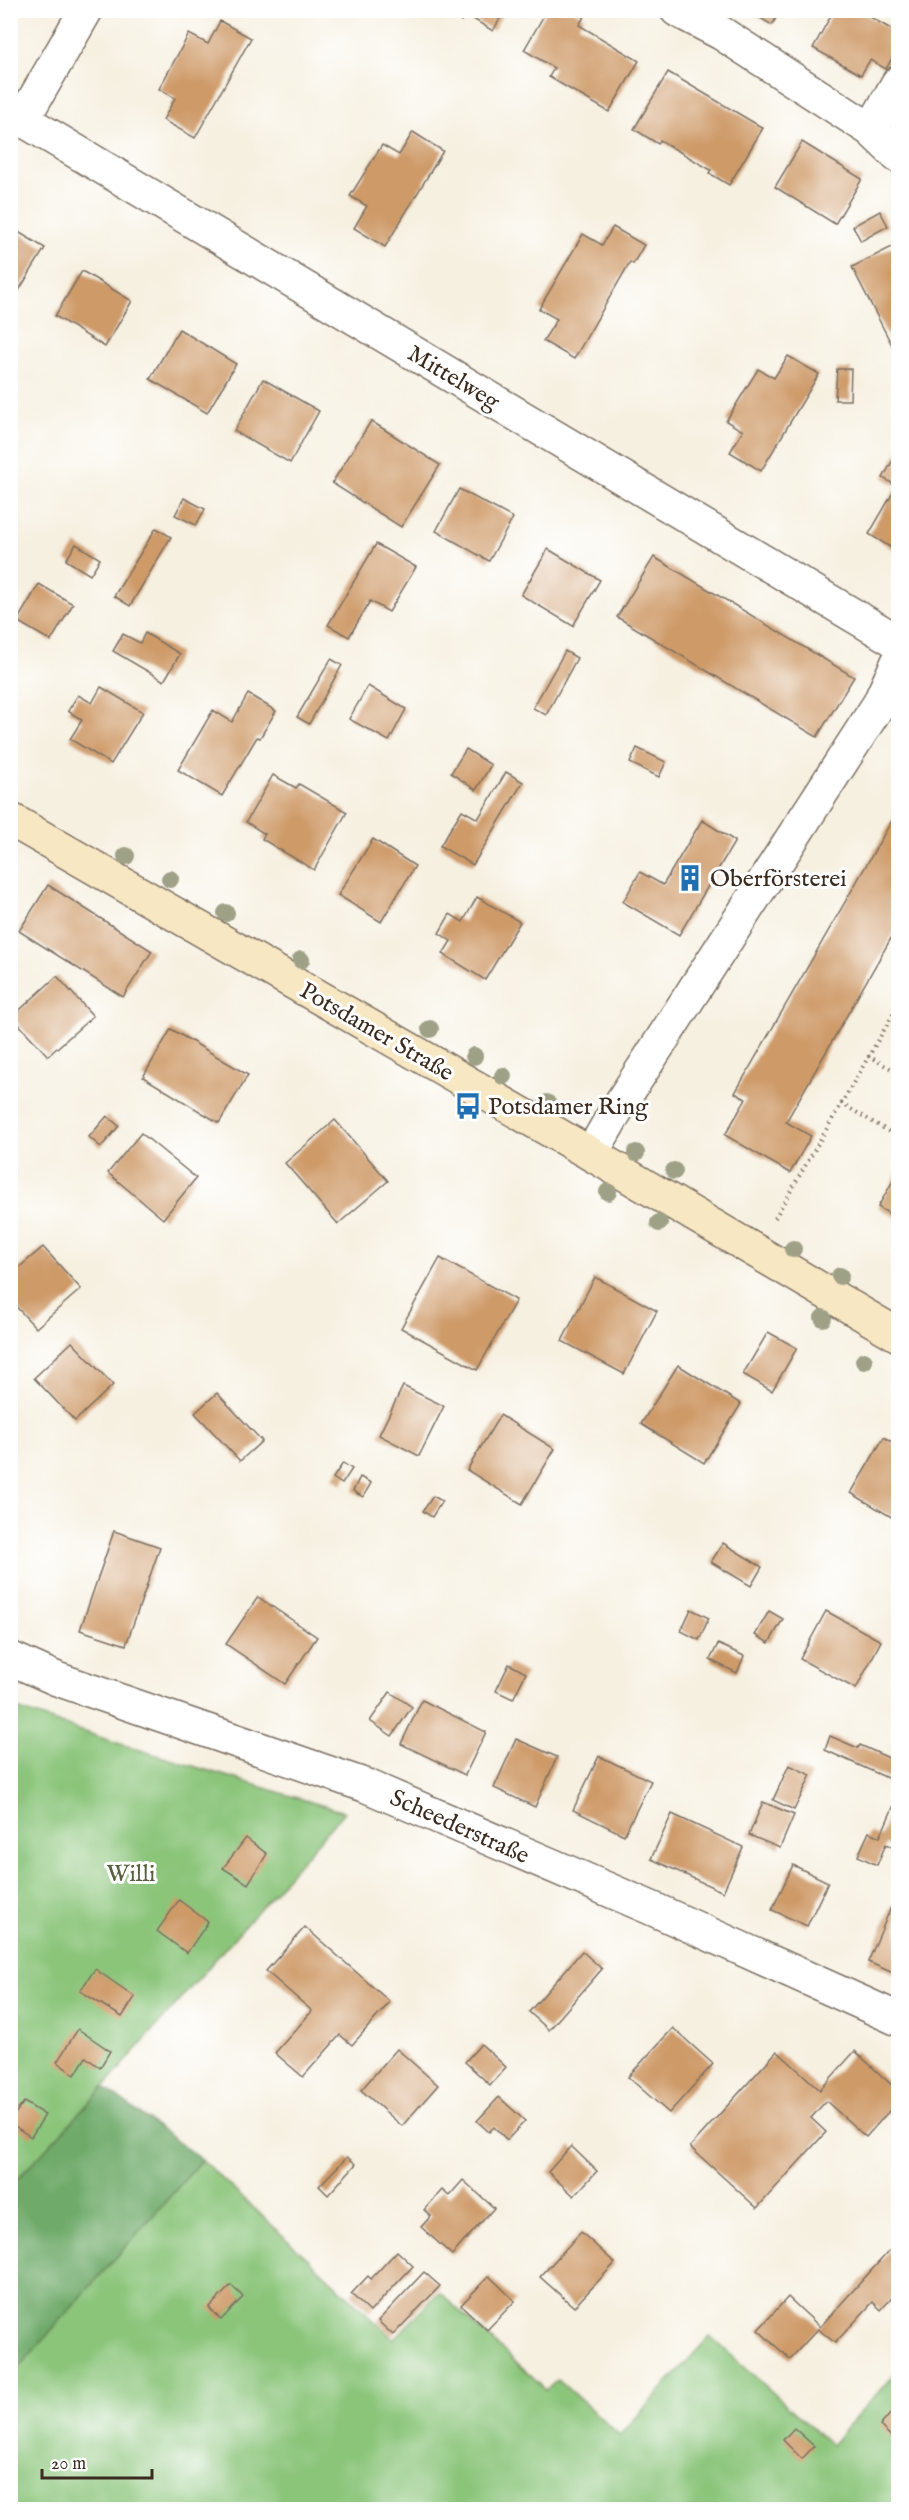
<svg xmlns="http://www.w3.org/2000/svg" width="909" height="2520" font-family="'IM FELL English',serif">
<rect width="100%" height="100%" fill="#fff"/>
<filter id="ink" filterUnits="userSpaceOnUse"><feTurbulence type="fractalNoise" baseFrequency=".0167" numOctaves="2"/><feDisplacementMap in="SourceGraphic" scale="12" xChannelSelector="R" yChannelSelector="G"/><feConvolveMatrix kernelMatrix="1 2 1 2 8 2 1 2 1" color-interpolation-filters="sRGB"/></filter>
<filter id="wash" filterUnits="userSpaceOnUse"><feTurbulence type="fractalNoise" baseFrequency=".008" numOctaves="4" result="noise"/><feDisplacementMap in="SourceGraphic" scale="24" xChannelSelector="R" yChannelSelector="G"/><feGaussianBlur stdDeviation="1.35" result="paint"/><feColorMatrix in="noise" values="0 0 0 0 0 0 0 0 0 0 0 0 0 0 0 0 0 1.4 0 .05"/><feComposite in="paint" operator="in"/></filter>
<g filter="url(#wash)">
<rect width="100%" height="100%" fill="#f6f0e0"/>
<g fill="#8bc57a" stroke="#63784c" stroke-width="1.5">
<polygon points="11,1707 114,1742 344,1812 104,2087 11,2186"/>
<polygon points="202,2160 394,2339 439,2292 546,2390 558,2380 620,2435 710,2336 831,2445 898,2370 898,2509 11,2510 11,2376"/>
</g>
<polygon fill="#70aa6a" stroke="#566a44" stroke-width="1.5" points="104,2087 202,2160 11,2376 11,2186"/>
<g id="blocks">
<g fill="#ce9a68">
<polygon points="444,10 505,10 493,31 465,14 461,21"/>
<polygon points="547,10 573,10 584,17 579,25 639,61 609,112 549,77 554,68 524,50"/>
<polygon points="747,10 781,10 772,25"/>
<polygon points="834,10 858,10 898,33 898,47 886,69 870,60 861,75 813,48"/>
<polygon points="220,21 251,38 195,138 163,120 175,98 159,89 189,34 208,44"/>
<polygon points="668,72 763,128 729,185 709,173 711,170 668,145 660,140 658,144 634,129"/>
<polygon points="413,132 443,151 385,247 354,228 367,206 350,196 382,145 399,155"/>
<polygon points="802,142 862,179 835,224 775,187"/>
<polygon points="880,211 888,226 861,241 853,226"/>
<polygon points="10,227 45,248 10,305"/>
<polygon points="613,227 644,245 633,264 630,262 574,359 543,341 557,319 539,309 583,234 602,245"/>
<polygon points="898,244 898,357 852,267"/>
<polygon points="82,271 132,301 105,347 55,316"/>
<polygon points="179,329 236,364 207,413 150,379"/>
<polygon points="788,356 819,374 761,471 730,452 743,431 726,421 758,369 774,378"/>
<polygon points="837,369 851,369 850,400 835,400"/>
<polygon points="263,379 319,411 290,463 234,431"/>
<polygon points="371,421 440,465 401,527 332,483"/>
<polygon points="898,451 898,552 869,534 897,486 883,478"/>
<polygon points="459,489 513,518 489,561 436,531"/>
<polygon points="184,498 205,509 196,525 175,515"/>
<polygon points="156,528 171,537 130,606 114,596"/>
<polygon points="76,544 100,559 90,575 66,560"/>
<polygon points="376,544 416,567 389,612 370,601 349,637 328,625"/>
<polygon points="548,549 600,580 573,626 521,595"/>
<polygon points="654,557 854,677 817,737 617,617"/>
<polygon points="39,584 73,604 51,641 17,621"/>
<polygon points="145,633 180,654 164,681 113,651 123,634 140,643"/>
<polygon points="565,651 577,658 546,715 533,708"/>
<polygon points="331,659 342,665 309,724 297,717"/>
<polygon points="368,686 406,709 389,741 349,719"/>
<polygon points="101,687 143,712 111,764 70,739 82,720 68,711 78,695 92,703"/>
<polygon points="248,694 276,711 260,738 257,737 222,796 178,770 213,710 232,722"/>
<polygon points="637,748 666,762 659,777 630,763"/>
<polygon points="466,749 491,765 476,790 451,773"/>
<polygon points="506,772 523,782 473,865 440,846 462,810 478,819"/>
<polygon points="273,775 296,788 299,784 347,812 314,870 262,839 265,834 246,822"/>
<polygon points="898,810 898,926 786,1122 811,1136 790,1173 725,1135 746,1099 735,1093"/>
<polygon points="702,820 735,841 679,935 623,902 640,872 663,885"/>
<polygon points="373,839 415,866 381,922 338,895"/>
<polygon points="48,885 152,951 123,997 19,931"/>
<polygon points="477,897 520,922 485,980 443,954 451,941 439,933 450,914 463,922"/>
<polygon points="57,976 93,1016 48,1056 12,1017"/>
<polygon points="171,1029 248,1075 219,1123 143,1077"/>
<polygon points="107,1116 119,1126 101,1147 89,1137"/>
<polygon points="335,1120 388,1181 338,1224 285,1163"/>
<polygon points="141,1133 196,1178 163,1219 108,1173"/>
<polygon points="898,1172 898,1219 878,1207"/>
<polygon points="43,1247 81,1289 36,1328 10,1300 10,1275"/>
<polygon points="440,1258 516,1300 477,1370 401,1328"/>
<polygon points="595,1277 657,1311 624,1374 562,1341"/>
<polygon points="768,1332 797,1348 772,1391 743,1374"/>
<polygon points="72,1342 113,1385 75,1421 34,1378"/>
<polygon points="678,1365 741,1404 704,1463 641,1424"/>
<polygon points="403,1386 444,1406 419,1456 379,1435"/>
<polygon points="217,1393 262,1441 240,1461 195,1413"/>
<polygon points="500,1415 555,1449 522,1504 467,1470"/>
<polygon points="884,1437 898,1446 898,1521 851,1493"/>
<polygon points="343,1463 352,1469 342,1484 333,1478"/>
<polygon points="360,1477 371,1483 363,1497 353,1491"/>
<polygon points="433,1496 442,1501 432,1517 423,1511"/>
<polygon points="114,1531 160,1547 126,1645 80,1630"/>
<polygon points="723,1543 762,1567 751,1586 711,1562"/>
<polygon points="258,1597 317,1637 285,1684 226,1644"/>
<polygon points="691,1609 709,1618 699,1640 681,1631"/>
<polygon points="769,1611 783,1619 769,1643 755,1635"/>
<polygon points="826,1611 881,1641 856,1689 800,1659"/>
<polygon points="718,1644 744,1656 737,1673 710,1660"/>
<polygon points="509,1664 526,1673 513,1699 496,1691"/>
<polygon points="390,1692 412,1707 392,1736 370,1721"/>
<polygon points="422,1700 486,1732 465,1775 401,1744"/>
<polygon points="830,1736 858,1748 860,1745 898,1762 898,1772 894,1781 825,1750"/>
<polygon points="516,1739 557,1757 535,1807 494,1788"/>
<polygon points="599,1756 651,1781 624,1835 573,1810"/>
<polygon points="789,1765 811,1775 794,1810 773,1800"/>
<polygon points="898,1796 898,1850 886,1844 877,1865 858,1856 869,1832 880,1837"/>
<polygon points="763,1802 794,1815 780,1848 749,1835"/>
<polygon points="672,1814 743,1847 723,1892 651,1859"/>
<polygon points="246,1838 267,1854 248,1884 223,1868"/>
<polygon points="793,1865 828,1882 807,1926 772,1910"/>
<polygon points="179,1900 208,1922 187,1953 157,1931"/>
<polygon points="892,1905 898,1908 898,1975 868,1962"/>
<polygon points="305,1927 390,2002 352,2045 340,2035 303,2077 275,2053 312,2011 266,1971"/>
<polygon points="582,1951 602,1969 549,2030 529,2012"/>
<polygon points="95,1969 135,1997 122,2017 80,1991"/>
<polygon points="673,2028 713,2064 669,2113 628,2077"/>
<polygon points="78,2029 110,2051 100,2068 86,2057 75,2075 57,2062"/>
<polygon points="481,2044 506,2067 490,2085 465,2062"/>
<polygon points="397,2049 438,2085 402,2126 361,2090"/>
<polygon points="777,2051 820,2090 855,2051 898,2091 898,2101 866,2137 826,2101 811,2118 826,2132 757,2208 690,2147"/>
<polygon points="499,2097 525,2121 507,2140 494,2127 489,2132 477,2121"/>
<polygon points="24,2102 45,2115 31,2137 10,2123 10,2120"/>
<polygon points="571,2146 597,2171 574,2196 548,2172"/>
<polygon points="347,2157 356,2164 328,2195 319,2186"/>
<polygon points="463,2180 494,2208 452,2255 421,2227 431,2216 424,2210 442,2190 449,2196"/>
<polygon points="581,2232 615,2263 574,2307 540,2277"/>
<polygon points="898,2241 898,2291 881,2310 873,2302 835,2343 818,2329 790,2359 758,2330 788,2297 820,2327"/>
<polygon points="397,2251 413,2266 370,2312 351,2294 368,2276 371,2279"/>
<polygon points="424,2272 440,2286 393,2335 378,2321"/>
<polygon points="489,2276 515,2301 487,2330 461,2305"/>
<polygon points="231,2285 243,2297 221,2320 209,2308"/>
<polygon points="897,2406 898,2407 898,2443 880,2426"/>
<polygon points="794,2428 814,2446 802,2459 783,2440"/>
</g>
</g>
</g>
<g filter="url(#ink)">
<use href="#blocks" fill-opacity="0" stroke="#7c6f62" stroke-width="1.5"/>
<g fill="none" stroke-linecap="round" stroke-linejoin="round">
<defs>
<g id="minor">
<polyline points="677,10 721,33 871,130 898,156"/>
<polyline points="10,112 898,642"/>
<polyline points="23,119 86,10"/>
<polyline points="871,130 898,83"/>
<polyline points="591,1154 617,1109 879,704 898,662"/>
<polyline points="10,1658 57,1679 367,1786 651,1908 898,2019"/>
</g>
<polyline id="secondary" points="10,819 591,1154 898,1335"/>
</defs>
<use href="#minor" stroke="#7c6f62" stroke-width="36"/>
<use href="#secondary" stroke="#7c6f62" stroke-width="36"/>
<g stroke="#7c6f62" stroke-width="4" stroke-dasharray="1.5 4.5" stroke-linecap="butt">
<polyline points="868,1056 897,1072"/>
<polyline points="841,1103 898,1137"/>
<polyline points="775,1218 898,1006"/>
</g>
<use href="#minor" stroke="#fff" stroke-width="33"/>
<use href="#secondary" stroke="#f8e7c3" stroke-width="33"/>
</g>
<g fill="#9fa187">
<circle cx="126" cy="856" r="9"/>
<circle cx="170" cy="879" r="9"/>
<circle cx="226" cy="913" r="9"/>
<circle cx="301" cy="960" r="9"/>
<circle cx="430" cy="1029" r="9"/>
<circle cx="474" cy="1056" r="9"/>
<circle cx="503" cy="1076" r="9"/>
<circle cx="547" cy="1103" r="9"/>
<circle cx="636" cy="1153" r="9"/>
<circle cx="674" cy="1171" r="9"/>
<circle cx="608" cy="1192" r="9"/>
<circle cx="659" cy="1223" r="9"/>
<circle cx="793" cy="1249" r="9"/>
<circle cx="840" cy="1276" r="9"/>
<circle cx="823" cy="1318" r="9"/>
<circle cx="864" cy="1361" r="9"/>
</g>
</g>
<defs>
<symbol id="building-bare" viewBox="-9 -9 18 18"><path d="M-4-6H4V6H1V3H-1V6H-4ZM-2.5-4.3h1.7v1.8h-1.7ZM.8-4.3h1.7v1.8H.8ZM-2.5-1h1.7V.8h-1.7ZM.8-1h1.7V.8H.8Z" fill="#1f6fb2" stroke="#fff" stroke-width="2.5" paint-order="stroke"/></symbol>
<symbol id="bus-bare" viewBox="-9 -9 18 18"><path d="M-5-6H5V4H4V6H2V4H-2V6H-4V4H-5ZM-3.5-4V0h7V-4ZM-3.5 1.2v1.5H-2V1.2ZM2 1.2v1.5H3.5V1.2Z" fill="#1f6fb2" stroke="#fff" stroke-width="2.5" paint-order="stroke"/></symbol>
</defs>
<g fill-rule="evenodd">
<use href="#building-bare" x="671" y="859" width="38" height="38"/>
<use href="#bus-bare" x="449" y="1087" width="38" height="38"/>
</g>
<g text-anchor="middle" stroke-width="6" stroke-linejoin="round" paint-order="stroke">
<g font-size="24" fill="#3b2a1e" stroke="#fff">
<text transform="translate(454 377) rotate(31)" y="8">Mittelweg</text>
<text transform="translate(377 1031) rotate(30)" y="8">Potsdamer Straße</text>
<text transform="translate(460 1826) rotate(24)" y="8">Scheederstraße</text>
</g>
<g font-size="24" fill="#3b2a1e" stroke="#fff" text-anchor="start">
<text x="710" y="886">Oberförsterei</text>
<text x="488" y="1114">Potsdamer Ring</text>
</g>
<g font-size="24" fill="#57603e" stroke="#fff">
<text x="131" y="1881">Willi</text>
</g>
</g>
<rect width="909" height="2520" fill="none" stroke="#fff" stroke-width="36"/>
<path d="M42 2469v9h110v-9" fill="none" stroke="#3b2a1e" stroke-width="3"/>
<text x="51" y="2469" font-size="18" fill="#3b2a1e" stroke="#ffffff" stroke-width="4.5" paint-order="stroke">20 m</text>
</svg>
